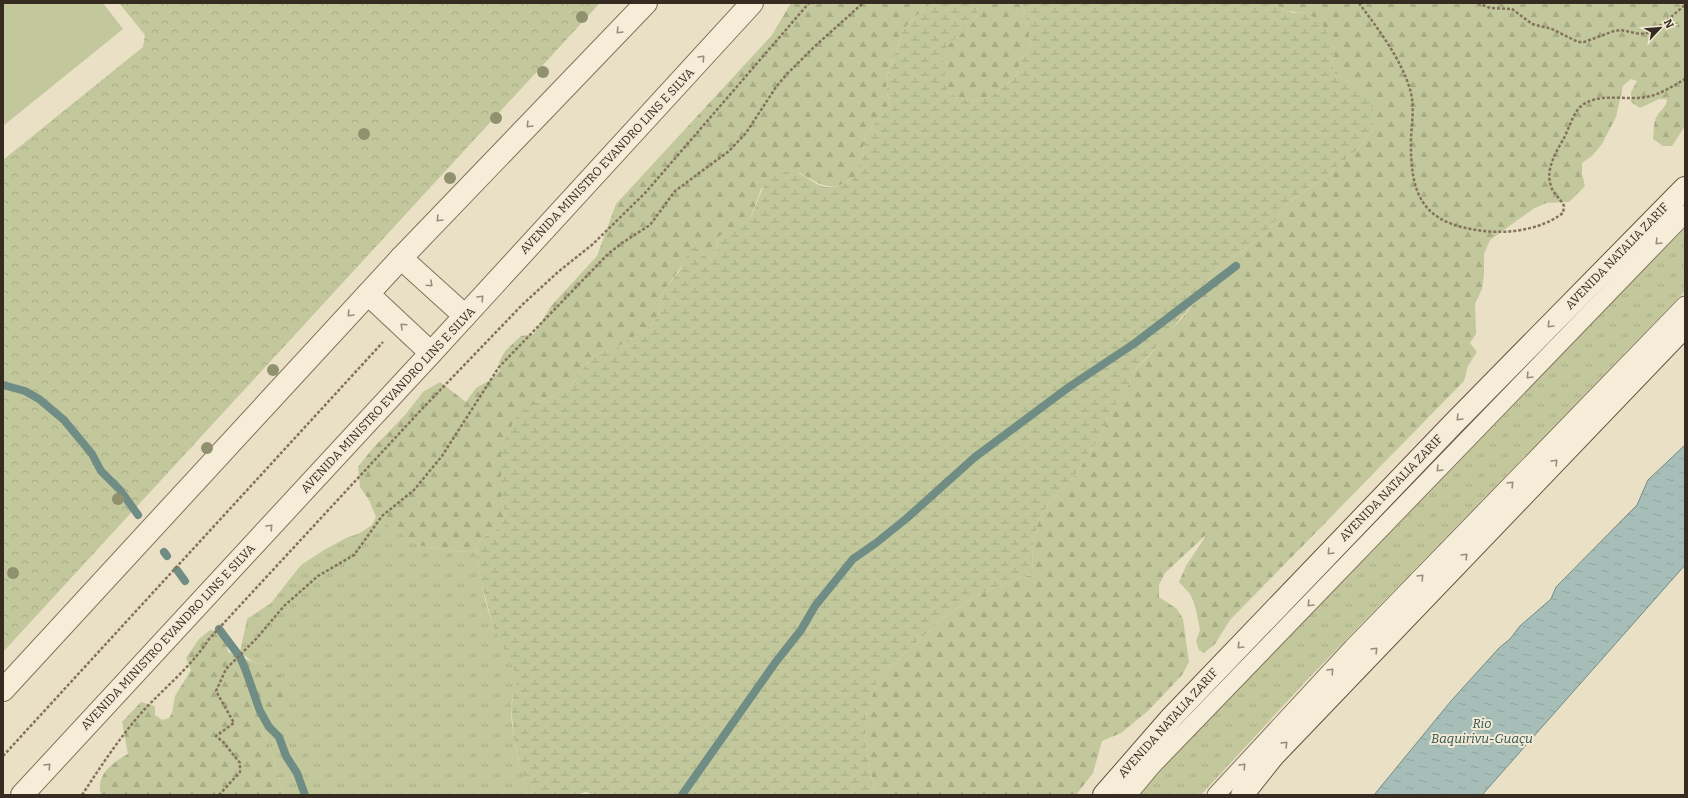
<svg xmlns="http://www.w3.org/2000/svg" width="1688" height="798" font-family="Bitter,serif">
<defs>
<pattern id="grass-tufts" width="24" height="20" patternUnits="userSpaceOnUse"><rect width="24" height="20" fill="#c2c89b"/><path d="M3 7l-1-3M5 7V3M7 7l1-3M15 17l-1-3M17 17v-4M19 17l1-3" fill="none" stroke="#a7ac85"/></pattern>
<pattern id="forest-firs" width="22" height="20" patternUnits="userSpaceOnUse"><rect width="22" height="20" fill="#c2c89b"/><path d="M5 1l3.5 6h-7zM16 11l3.5 6h-7z" fill="#a7ac85"/></pattern>
<pattern id="wetland-marsh" width="20" height="14" patternUnits="userSpaceOnUse"><rect width="20" height="14" fill="#c2c89b"/><path d="M1 5h8M5 5V1M11 12h8M15 12V8" fill="none" stroke="#a7ac85"/></pattern>
<pattern id="park-crowns" width="20" height="18" patternUnits="userSpaceOnUse"><rect width="20" height="18" fill="#c2c89b"/><path d="M2 6a3 3 0 1 1 6 0M12 15a3 3 0 1 1 6 0" fill="none" stroke="#a7ac85"/></pattern>
<pattern id="water-ripples" width="26" height="14" patternUnits="userSpaceOnUse"><rect width="26" height="14" fill="#a7beb8"/><path d="M2 4q2-2 4 0t4 0M15 11q2-2 4 0t4 0" fill="none" stroke="#90a39e"/></pattern>
</defs>
<rect width="100%" height="100%" fill="#eae0c6"/>
<g fill="url(#grass-tufts)">
<polygon points="1685,227 1685,291 1306,681 1201,795 1136,795 1178,747 1373,551"/>
<path d="M 376,517 L 421,546 L 460,552 L 476,550 C 480,576 484,603 494,627 C 498,636 518,672 518,679 C 518,688 512,697 511,706 C 510,721 521,787 533,795 L 283,795 L 273,757 L 261,726 L 272,717 L 272,666 L 253,662 L 240,652 L 247,619 L 271,603 L 301,565 L 324,550 L 346,538 L 360,533 L 372,525 Z"/>
</g>
<g fill="url(#forest-firs)">
<path d="M 791,3 L 931,3 C 921,12 909,21 902,32 C 900,36 900,42 898,47 C 890,65 882,84 890,103 L 865,136 L 860,173 C 834,193 827,189 800,173 L 761,189 C 756,202 752,222 739,228 C 732,231 725,233 718,237 L 717,252 L 711,260 L 703,254 L 696,247 L 664,290 L 657,318 L 647,328 L 616,348 L 599,353 L 586,364 L 574,382 L 555,396 L 536,402 L 501,448 L 501,500 L 506,517 L 497,529 L 480,540 L 476,550 L 460,552 L 421,546 L 388,525 L 376,517 L 369,500 L 360,487 L 358,467 L 373,448 L 405,415 L 423,392 L 440,382 L 466,402 L 476,388 L 490,380 L 500,371 L 499,362 L 506,350 L 521,336 L 534,334 L 551,306 L 597,256 L 616,204 L 772,35 Z"/>
<path d="M 978,3 L 1022,3 C 1025,18 1030,31 1031,47 L 1022,58 L 1017,73 L 1012,80 L 990,96 L 975,101 L 963,99 L 948,93 L 941,58 L 947,46 L 970,26 L 977,15 Z"/>
<path d="M 1273,3 L 1685,3 L 1685,126 L 1672,146 L 1663,146 L 1653,139 C 1654,132 1653,122 1657,116 C 1661,109 1666,108 1667,99 L 1659,99 L 1640,108 L 1631,102 L 1631,92 L 1637,81 L 1631,79 L 1623,86 L 1616,117 L 1602,144 L 1592,156 L 1582,163 L 1582,174 L 1585,186 L 1569,202 L 1546,203 L 1533,209 L 1490,240 L 1484,254 L 1484,274 L 1482,289 L 1475,304 L 1476,334 L 1470,343 L 1477,352 L 1468,366 L 1464,381 L 1230,620 L 1215,644 L 1204,653 L 1199,650 L 1196,641 L 1200,630 L 1195,605 L 1190,594 L 1179,582 L 1186,566 L 1207,534 L 1165,573 L 1159,585 L 1159,597 L 1177,609 L 1183,619 L 1189,662 L 1182,675 L 1148,711 L 1121,733 L 1102,741 L 1093,773 L 1076,795 L 875,795 L 865,742 L 867,711 L 878,678 L 943,618 L 979,594 L 1019,578 L 1032,575 L 1033,543 L 1038,522 L 1047,506 L 1079,470 L 1091,449 L 1101,438 L 1108,417 L 1128,386 L 1134,371 L 1149,356 L 1195,303 L 1203,286 L 1216,271 L 1266,233 L 1288,203 L 1324,177 L 1358,149 L 1373,129 L 1367,93 L 1335,73 L 1332,62 L 1335,48 L 1304,12 C 1291,13 1283,10 1273,3 Z"/>
<path d="M 210,630 L 221,632 L 225,639 L 228,652 L 253,662 L 272,666 L 282,678 L 286,700 L 272,717 L 261,726 L 273,757 L 283,795 L 101,795 C 95,775 113,762 128,754 L 122,722 L 141,702 L 155,706 L 155,715 L 162,720 L 169,718 L 172,713 L 175,696 L 191,670 L 186,658 L 199,639 Z"/>
</g>
<path fill="url(#wetland-marsh)" d="M 931,3 L 978,3 L 977,15 L 970,26 L 947,46 L 942,58 L 948,93 L 963,99 L 975,101 L 990,96 L 1012,80 L 1017,73 L 1022,58 L 1031,47 C 1030,31 1025,18 1022,3 L 1273,3 L 1283,9 L 1293,13 L 1303,12 L 1318,19 L 1327,32 L 1335,48 L 1332,62 L 1335,73 L 1367,93 L 1373,110 L 1373,129 L 1358,149 L 1324,177 L 1288,203 L 1266,233 L 1216,271 L 1203,286 L 1195,303 L 1182,316 L 1167,336 L 1134,371 L 1128,386 L 1108,417 L 1101,438 L 1091,449 L 1079,470 L 1047,506 L 1038,522 L 1033,543 L 1032,575 L 1019,578 L 979,594 L 943,618 L 878,678 L 867,711 L 865,742 L 875,795 L 593,795 L 586,792 L 577,795 L 533,795 L 529,792 L 522,775 L 514,738 L 511,706 L 518,678 L 493,626 L 481,582 L 476,550 L 480,540 L 497,529 L 506,517 L 501,500 L 501,448 L 514,421 L 521,412 L 536,402 L 555,396 L 574,382 L 586,364 L 599,353 L 616,348 L 647,328 L 657,318 L 664,290 L 680,270 L 691,248 L 696,247 L 703,254 L 711,260 L 717,252 L 718,237 C 729,230 743,228 751,216 C 759,203 759,186 774,177 C 801,160 810,189 831,187 C 843,186 851,180 860,173 L 865,136 L 890,103 C 882,83 890,66 898,47 C 900,42 900,36 902,32 C 909,21 921,12 931,3 Z"/>
<polygon fill="url(#park-crowns)" points="119,3 600,3 3,652 3,160 143,47 145,35"/>
<polygon fill="#c2c89b" points="3,3 103,3 123,29 3,126"/>
<polygon fill="url(#water-ripples)" stroke="#6f8c85" points="1685,445 1685,565 1482,795 1374,795 1451,701 1499,648 1510,639 1520,626 1551,599 1556,587 1637,505 1648,480"/>
<g fill="none" stroke-linecap="round" stroke-linejoin="round">
<g stroke="#6f8c85" stroke-width="8">
<polyline points="3,385 25,391 39,399 64,420 92,454 101,471 120,490 138,515"/>
<polyline points="164,552 167,556"/>
<polyline points="177,570 185,581"/>
<polyline points="219,629 240,657 246,671 260,711 269,727 279,737 286,756 297,773 305,795"/>
<polyline points="682,795 775,663 801,630 815,606 853,559 876,543 907,518 975,457 1069,387 1135,343 1236,266"/>
</g>
<defs>
<g id="service">
<polyline points="1128,795 1152,766 1685,214"/>
<polyline points="1216,795 1352,648 1685,305"/>
</g>
<g id="tertiary">
<polyline points="401,258 465,316"/>
<polyline points="368,294 431,353"/>
<polyline points="3,690 401,258 646,3"/>
<polyline points="22,795 431,353 752,3"/>
</g>
<g id="secondary">
<polyline points="1104,795 1172,717 1453,424 1685,188"/>
<polyline points="1242,795 1273,756 1685,326"/>
</g>
</defs>
<use href="#service" stroke="#84725d" stroke-width="19"/>
<use href="#tertiary" stroke="#84725d" stroke-width="24"/>
<use href="#secondary" stroke="#665441" stroke-width="24"/>
<g stroke="#84725d" stroke-width="2.5" stroke-dasharray="3 2" stroke-linecap="butt">
<path d="M 1359,3 C 1378,29 1399,56 1409,86 C 1415,103 1412,121 1411,138 C 1410,196 1422,224 1484,231 C 1511,234 1542,229 1563,213 L 1564,206 C 1561,199 1553,194 1551,186 C 1545,170 1556,152 1564,138 C 1569,128 1572,117 1579,108 C 1596,91 1625,101 1647,97 C 1661,94 1673,86 1685,79"/>
<polyline points="1478,3 1490,8 1512,9 1532,24 1552,29 1578,42 1584,42 1614,31 1621,30 1640,34 1647,33 1664,23 1685,5"/>
<polyline points="3,756 383,342"/>
<path d="M 82,795 C 101,766 120,737 143,711 C 165,687 191,667 209,639 L 421,410 L 523,304 L 558,272 L 593,244 L 646,192 L 809,3"/>
<polyline points="219,795 240,772 240,763 224,743 216,736 234,723 216,691 226,669 257,638 284,606 318,576 354,555 382,516 414,490 442,456 499,367 608,254 622,243 650,225 675,191 729,151 746,133 776,87 787,74 814,47 863,3"/>
</g>
<use href="#service" stroke="#f6edd9" stroke-width="17"/>
<use href="#tertiary" stroke="#f6edd9" stroke-width="22"/>
<use href="#secondary" stroke="#f6edd9" stroke-width="22"/>
</g>
<g fill="#90916f">
<circle cx="582" cy="17" r="6"/>
<circle cx="543" cy="72" r="6"/>
<circle cx="496" cy="118" r="6"/>
<circle cx="364" cy="134" r="6"/>
<circle cx="450" cy="178" r="6"/>
<circle cx="273" cy="370" r="6"/>
<circle cx="207" cy="448" r="6"/>
<circle cx="118" cy="499" r="6"/>
<circle cx="13" cy="573" r="6"/>
</g>
<defs><path id="oneway-chevron" d="M-2-3.5L2.5 0L-2 3.5" fill="none" stroke-width="1.6" stroke-linecap="round" stroke-linejoin="round"/></defs>
<g stroke="#968c7c">
<use href="#oneway-chevron" transform="translate(619 31) rotate(134)"/>
<use href="#oneway-chevron" transform="translate(702 58) rotate(-47)"/>
<use href="#oneway-chevron" transform="translate(529 125) rotate(134)"/>
<use href="#oneway-chevron" transform="translate(439 219) rotate(134)"/>
<use href="#oneway-chevron" transform="translate(1658 242) rotate(134)"/>
<use href="#oneway-chevron" transform="translate(430 284) rotate(43)"/>
<use href="#oneway-chevron" transform="translate(481 298) rotate(-47)"/>
<use href="#oneway-chevron" transform="translate(350 314) rotate(133)"/>
<use href="#oneway-chevron" transform="translate(1550 325) rotate(134)"/>
<use href="#oneway-chevron" transform="translate(403 326) rotate(-137)"/>
<use href="#oneway-chevron" transform="translate(1529 376) rotate(134)"/>
<use href="#oneway-chevron" transform="translate(1459 418) rotate(134)"/>
<use href="#oneway-chevron" transform="translate(1555 462) rotate(-46)"/>
<use href="#oneway-chevron" transform="translate(1439 469) rotate(134)"/>
<use href="#oneway-chevron" transform="translate(1511 484) rotate(-46)"/>
<use href="#oneway-chevron" transform="translate(270 527) rotate(-47)"/>
<use href="#oneway-chevron" transform="translate(1330 552) rotate(134)"/>
<use href="#oneway-chevron" transform="translate(1465 556) rotate(-46)"/>
<use href="#oneway-chevron" transform="translate(1421 577) rotate(-46)"/>
<use href="#oneway-chevron" transform="translate(1310 604) rotate(134)"/>
<use href="#oneway-chevron" transform="translate(1240 646) rotate(134)"/>
<use href="#oneway-chevron" transform="translate(1375 650) rotate(-46)"/>
<use href="#oneway-chevron" transform="translate(1331 671) rotate(-47)"/>
<use href="#oneway-chevron" transform="translate(1285 744) rotate(-46)"/>
<use href="#oneway-chevron" transform="translate(48 766) rotate(-47)"/>
<use href="#oneway-chevron" transform="translate(1243 766) rotate(-47)"/>
</g>
<g text-anchor="middle" stroke-width="4" stroke-linejoin="round" paint-order="stroke">
<g font-size="12" fill="#362b20" stroke="#f2ead5">
<text transform="translate(607 161) rotate(-47)" y="4">AVENIDA MINISTRO EVANDRO LINS E SILVA</text>
<text transform="translate(1617 256) rotate(-46)" y="4">AVENIDA NATALIA ZARIF</text>
<text transform="translate(388 400) rotate(-47)" y="4">AVENIDA MINISTRO EVANDRO LINS E SILVA</text>
<text transform="translate(1391 488) rotate(-46)" y="4">AVENIDA NATALIA ZARIF</text>
<text transform="translate(168 637) rotate(-47)" y="4">AVENIDA MINISTRO EVANDRO LINS E SILVA</text>
<text transform="translate(1168 723) rotate(-48)" y="4">AVENIDA NATALIA ZARIF</text>
</g>
<g font-size="13" font-style="italic" fill="#315452" stroke="#f2ead5">
<text x="1482" y="728">Rio<tspan x="1482" dy="15">Baquirivu-Guaçu</tspan></text>
</g>
</g>
<rect width="1688" height="798" fill="none" stroke="#362b20" stroke-width="8"/>
<g transform="translate(1660 28) rotate(64)" stroke="#f2ead5" stroke-width="3" paint-order="stroke">
<path d="M0-3L7 15L0 10L-7 15Z" fill="#362b20"/>
<text y="-6" font-size="11" font-weight="bold" text-anchor="middle" fill="#362b20">N</text>
</g>
</svg>
